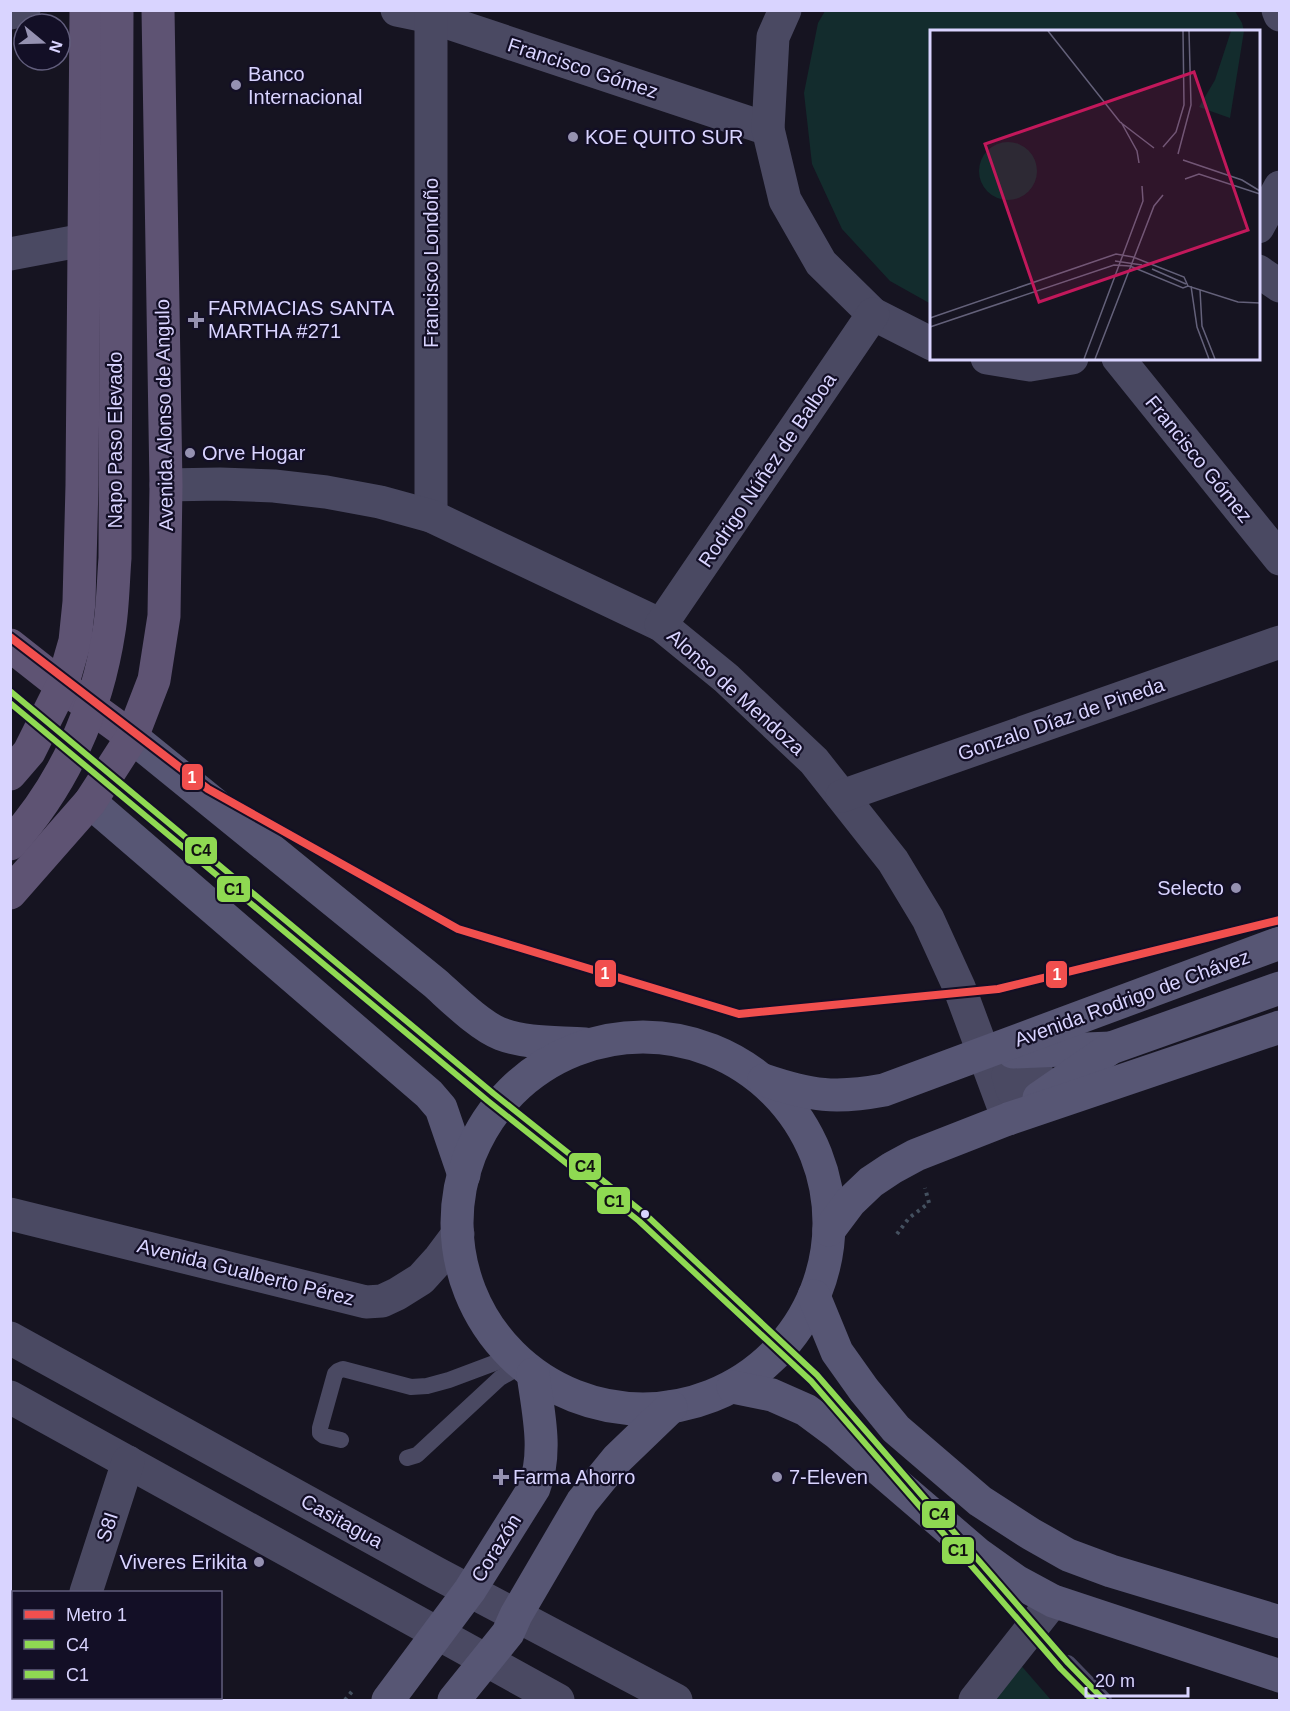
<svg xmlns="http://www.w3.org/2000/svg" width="1290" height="1711" font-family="Helvetica,sans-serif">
<rect width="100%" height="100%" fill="#161421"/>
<g fill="#132c2d">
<polygon points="825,11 1235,11 1242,23 1244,31 932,32 931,304 890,281 842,229 812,164 804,93 818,23"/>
<polygon points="1018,1662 1051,1700 988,1700"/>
</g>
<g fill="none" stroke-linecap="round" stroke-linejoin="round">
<g stroke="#44505f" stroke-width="4" stroke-dasharray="3 4.5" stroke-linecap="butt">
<polyline points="897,1234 909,1218 929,1203 925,1188"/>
<polyline points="345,1700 354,1689"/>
</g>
<g stroke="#4a4962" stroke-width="16">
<polyline points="341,1440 324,1436 320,1433 320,1428 335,1374 338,1371 343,1369 411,1387 427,1386 449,1380 513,1356"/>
<polyline points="407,1458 417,1455 500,1378 523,1365"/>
<polyline points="1068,1663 1104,1700"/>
</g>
<g stroke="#4a4962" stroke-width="33">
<polyline points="397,10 431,17 768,129"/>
<polyline points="431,10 431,516"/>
<polyline points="785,10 773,37 768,129 785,200 821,263 873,314 932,344"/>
<polyline points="1278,10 1280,15"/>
<polyline points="10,13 24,10"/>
<polyline points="1258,227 1280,187"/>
<polyline points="10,254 84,240"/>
<polyline points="1258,271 1280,286"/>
<polyline points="987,358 1030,365 1072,358"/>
<polyline points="1118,358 1280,559"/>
<polyline points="166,485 220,484 274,486 326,492 380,502 431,516 661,625 726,678 814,761 893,861 928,919 959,987 1008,1119"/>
<polyline points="661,625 873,314"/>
<polyline points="842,796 1280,642"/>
<polygon points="1037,1073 1012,1089 1008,1075"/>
<polyline points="10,1214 366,1302 382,1301 397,1294 421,1279 440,1258 458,1234"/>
<polyline points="10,1338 436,1573 676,1700"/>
<polyline points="10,1397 558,1700"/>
<polyline points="86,1592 128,1462"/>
<polyline points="52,1700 52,1698"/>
<polyline points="975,1700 1053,1601"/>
</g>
<g stroke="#575674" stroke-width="33">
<path d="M 132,737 L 435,983 C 453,999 480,1026 501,1034 C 527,1044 558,1042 585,1044"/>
<polyline points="90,802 429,1094 441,1108 464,1175"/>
<circle cx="643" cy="1223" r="186"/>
<polyline points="1013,1052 1111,1048"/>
<path d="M 764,1080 C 811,1096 836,1099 884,1090 L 1280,943"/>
<polyline points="1039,1098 1111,1048 1280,988"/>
<polyline points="829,1230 850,1202 871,1182 892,1168 916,1155 1008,1119 1280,1027"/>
<polyline points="814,1296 837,1352 864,1390 896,1429 980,1501 1031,1534 1068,1555 1111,1571 1280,1622"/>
<polyline points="733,1387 772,1395 806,1410 837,1433 978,1554 1016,1581 1053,1601 1280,1676"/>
<path d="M 388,1700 L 470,1590 L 534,1488 C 548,1452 538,1411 533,1374"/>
<polyline points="454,1700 508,1633 516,1615 582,1502 617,1459 671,1407"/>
</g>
<g stroke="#5e5373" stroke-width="33">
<polyline points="10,645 62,686 132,737"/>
<polyline points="10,774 29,752 62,686 75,641 79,602 82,485 86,10"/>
<polyline points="10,893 90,802 132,737 154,680 164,616 166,485 158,10"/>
</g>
<path stroke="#5e5373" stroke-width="33" d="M 10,844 C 64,785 97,710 109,631 C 113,607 113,583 115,558 L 117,10"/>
<defs>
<polyline id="bus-1" points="10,691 494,1094 645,1214 817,1375 1068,1663 1104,1700"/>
<polyline id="bus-2" points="10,703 488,1101 639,1221 811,1381 1061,1669 1092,1700"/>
</defs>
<use href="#bus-1" stroke="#130f26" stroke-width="10"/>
<use href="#bus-2" stroke="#130f26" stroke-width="10"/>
<use href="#bus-1" stroke="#8fd952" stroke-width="6"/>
<use href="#bus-2" stroke="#8fd952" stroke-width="6"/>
<defs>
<polyline id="metro-1" points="10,637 208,789 458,929 739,1014 998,989 1280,920"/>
</defs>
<use href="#metro-1" stroke="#130f26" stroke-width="12"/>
<use href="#metro-1" stroke="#f14f4e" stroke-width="8"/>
</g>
<g fill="#9591b1" stroke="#130f26" stroke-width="2">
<circle cx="236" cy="85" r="6"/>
<circle cx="573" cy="137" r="6"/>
<path d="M193 311h6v6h6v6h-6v6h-6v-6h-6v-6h6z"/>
<circle cx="190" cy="453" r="6"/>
<circle cx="1236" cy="888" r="6"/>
<path d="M498 1468h6v6h6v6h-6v6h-6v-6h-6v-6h6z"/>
<circle cx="777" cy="1477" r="6"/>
<circle cx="259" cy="1562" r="6"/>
</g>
<circle fill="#d9d4ff" stroke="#130f26" stroke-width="2" cx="645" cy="1214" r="5"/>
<g text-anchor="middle" stroke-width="4.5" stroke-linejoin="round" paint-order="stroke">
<g font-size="20" fill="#d9d4ff" stroke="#130f26">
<text transform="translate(583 68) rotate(18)" y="7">Francisco Gómez</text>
<text transform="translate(431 263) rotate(-90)" y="7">Francisco Londoño</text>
<text transform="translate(164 415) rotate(-91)" y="7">Avenida Alonso de Angulo</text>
<text transform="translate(115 440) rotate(-90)" y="7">Napo Paso Elevado</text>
<text transform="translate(1199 459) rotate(51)" y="7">Francisco Gómez</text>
<text transform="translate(767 470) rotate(-56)" y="7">Rodrigo Núñez de Balboa</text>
<text transform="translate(736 692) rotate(42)" y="7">Alonso de Mendoza</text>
<text transform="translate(1061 719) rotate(-19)" y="7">Gonzalo Díaz de Pineda</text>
<text transform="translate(1132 998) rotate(-20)" y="7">Avenida Rodrigo de Chávez</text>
<text transform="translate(246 1272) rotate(14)" y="7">Avenida Gualberto Pérez</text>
<text transform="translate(342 1521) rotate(29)" y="7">Casitagua</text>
<text transform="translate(107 1527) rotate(-72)" y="7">S8I</text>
<text transform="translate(496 1548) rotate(-58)" y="7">Corazón</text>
</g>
<g font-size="20" fill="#d9d4ff" stroke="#130f26" text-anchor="start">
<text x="248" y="81">Banco<tspan x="248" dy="23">Internacional</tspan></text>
<text x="585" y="144">KOE QUITO SUR</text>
<text x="208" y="315">FARMACIAS SANTA<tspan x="208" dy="23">MARTHA #271</tspan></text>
<text x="202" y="460">Orve Hogar</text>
<text x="1224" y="895" text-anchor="end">Selecto</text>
<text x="513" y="1484">Farma Ahorro</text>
<text x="789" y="1484">7-Eleven</text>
<text x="247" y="1569" text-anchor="end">Viveres Erikita</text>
</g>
</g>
<g transform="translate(930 30)">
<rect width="330" height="330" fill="#161421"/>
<path d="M 301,1 L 314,1 L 300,88 L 269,77 L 285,50 ZM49 141a29 29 0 1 1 58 0a29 29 0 1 1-58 0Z" fill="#132c2d"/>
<path fill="none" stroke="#64617a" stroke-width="1.5" d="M 118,1 L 190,92 L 224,118M 191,92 L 207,121 L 209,133M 233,117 L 246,102 L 254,75 L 253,1M 248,124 L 261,75 L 259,1M 253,130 L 312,150 L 330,161M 255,149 L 269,144 L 330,164M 185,231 L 212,235M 222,239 L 256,254M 261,256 L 267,297 L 279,329M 270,260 L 272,296 L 285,329M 0,288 L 186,224 L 203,227 L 254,247 L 258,256M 0,297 L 184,235 L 200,236 L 253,258 L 258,256 L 308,272 L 330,273M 154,329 L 213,171 L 212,156M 165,329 L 224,176 L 233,165"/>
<path fill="#c2185b" fill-opacity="0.15" stroke="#c2185b" stroke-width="3" d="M 264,42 L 318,200 L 109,272 L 55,114 Z"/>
<rect width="330" height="330" fill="none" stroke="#d9d4ff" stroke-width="3"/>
</g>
<g stroke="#130f26" stroke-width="2">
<rect x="181" y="763" width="23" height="28" rx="6" fill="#f14f4e"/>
<rect x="184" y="836" width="34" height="29" rx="6" fill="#8fd952"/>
<rect x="216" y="875" width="35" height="28" rx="6" fill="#8fd952"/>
<rect x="594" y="959" width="23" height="29" rx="6" fill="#f14f4e"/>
<rect x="1045" y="960" width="23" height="29" rx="6" fill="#f14f4e"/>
<rect x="568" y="1152" width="34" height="29" rx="6" fill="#8fd952"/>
<rect x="596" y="1186" width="35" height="29" rx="6" fill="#8fd952"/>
<rect x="921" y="1500" width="35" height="29" rx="6" fill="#8fd952"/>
<rect x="941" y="1536" width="34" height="29" rx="6" fill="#8fd952"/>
</g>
<g font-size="16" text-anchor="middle" font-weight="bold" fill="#fff">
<text x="192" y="783">1</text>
<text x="605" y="979">1</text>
<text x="1057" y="980">1</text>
</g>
<g font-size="16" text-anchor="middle" font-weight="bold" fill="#111">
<text x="201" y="856">C4</text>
<text x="234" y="895">C1</text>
<text x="585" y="1172">C4</text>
<text x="614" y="1207">C1</text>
<text x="939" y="1520">C4</text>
<text x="958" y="1556">C1</text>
</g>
<rect width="1290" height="1711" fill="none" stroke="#d9d4ff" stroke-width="24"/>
<rect x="12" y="1591" width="210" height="108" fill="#130f26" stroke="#625e7d" stroke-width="1.5"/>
<rect x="24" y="1610" width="30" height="9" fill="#f14f4e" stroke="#625e7d" stroke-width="1.5"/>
<text x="66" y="1621" font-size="18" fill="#d9d4ff">Metro 1</text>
<rect x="24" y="1640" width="30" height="9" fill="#8fd952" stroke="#625e7d" stroke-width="1.5"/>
<text x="66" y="1651" font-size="18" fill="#d9d4ff">C4</text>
<rect x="24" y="1670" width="30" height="9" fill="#8fd952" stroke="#625e7d" stroke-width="1.5"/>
<text x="66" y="1681" font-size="18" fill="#d9d4ff">C1</text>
<g transform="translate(42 42) rotate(109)"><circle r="28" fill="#130f26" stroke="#625e7d" stroke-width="1.5"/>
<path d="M0-4.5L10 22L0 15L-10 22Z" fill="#9591b1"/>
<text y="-9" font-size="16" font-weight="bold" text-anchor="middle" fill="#d9d4ff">N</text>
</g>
<path d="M1086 1687v9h102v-9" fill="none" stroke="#d9d4ff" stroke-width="3"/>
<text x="1095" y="1687" font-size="18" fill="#d9d4ff" stroke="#130f26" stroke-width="4.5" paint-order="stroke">20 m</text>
</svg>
